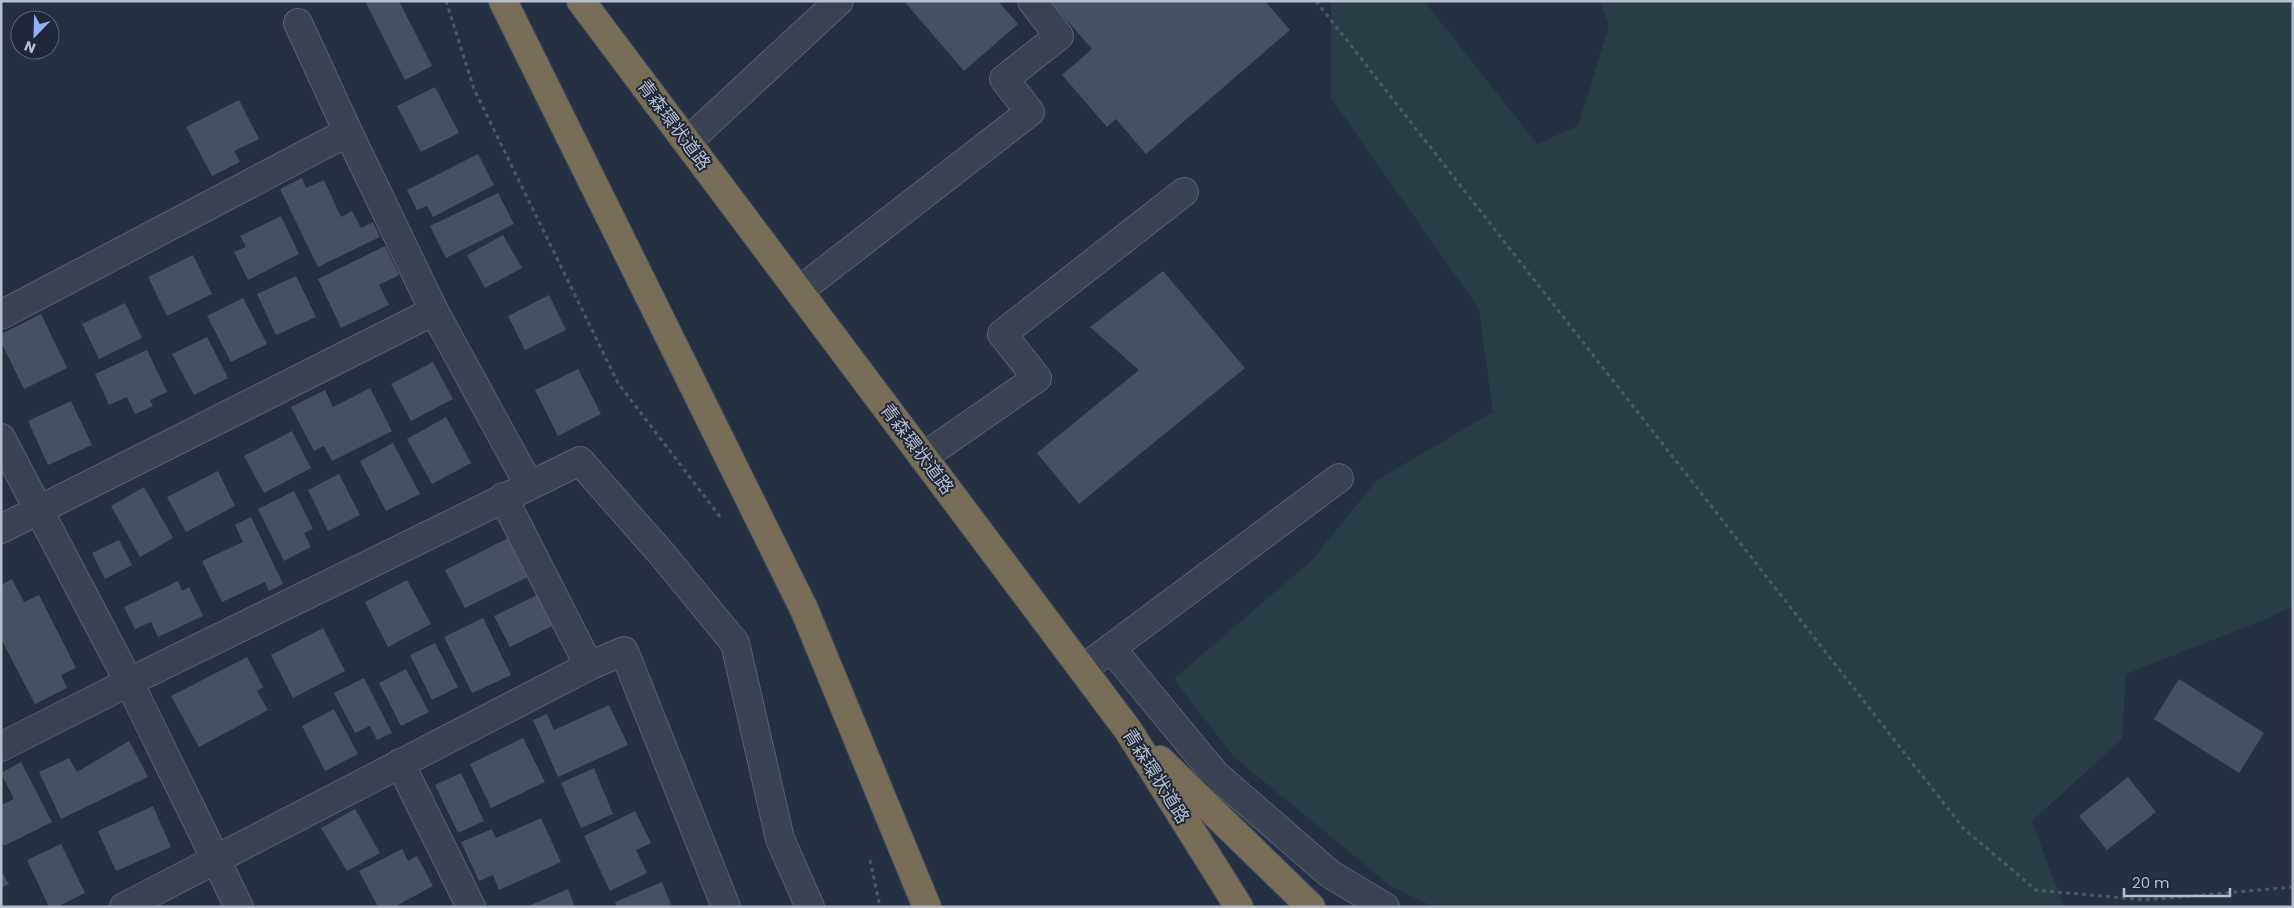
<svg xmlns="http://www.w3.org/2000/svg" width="2294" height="908" font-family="Poppins,'Noto Sans JP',sans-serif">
<rect width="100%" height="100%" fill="#263043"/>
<polygon fill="#283e44" points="1331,1 1424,1 1537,144 1578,126 1609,26 1600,1 2293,1 2293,606 2266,619 2126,674 2122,739 2032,821 2064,907 1434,907 1392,887 1233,756 1174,679 1312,560 1377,480 1493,412 1479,309 1331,98"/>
<g fill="#455065">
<polygon points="365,1 399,1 432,66 405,80"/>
<polygon points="904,1 998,1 1018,24 964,71"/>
<polygon points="1050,1 1265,1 1290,30 1146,154 1116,119 1107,127 1062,75 1092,49"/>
<polygon points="435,87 459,133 421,152 397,106"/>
<polygon points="239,100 259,139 234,151 240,162 212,176 186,127"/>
<polygon points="478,154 494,185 433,217 427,206 417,210 407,190"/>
<polygon points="302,178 306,188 324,180 341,217 352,211 361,228 373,222 380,237 318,267 280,189"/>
<polygon points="498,193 514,224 446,258 430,226"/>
<polygon points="281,216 299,254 248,280 234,252 246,247 240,236"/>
<polygon points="503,235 522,268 485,288 467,255"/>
<polygon points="385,246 399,275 379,285 389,305 341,328 318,279"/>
<polygon points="193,255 212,294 167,316 148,277"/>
<polygon points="1163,271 1245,368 1079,504 1037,453 1139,370 1090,327"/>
<polygon points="296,276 316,317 276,335 257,294"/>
<polygon points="549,295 566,330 525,350 508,316"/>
<polygon points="243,298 267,344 231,362 207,316"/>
<polygon points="125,303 142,338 99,359 82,324"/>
<polygon points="41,314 67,368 24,389 1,342 1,334"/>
<polygon points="207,337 228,378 194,395 172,354"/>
<polygon points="147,350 167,392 150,400 153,406 135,414 127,397 109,405 95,374"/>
<polygon points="433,362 453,399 411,421 391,384"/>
<polygon points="578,369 601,414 558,436 535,390"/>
<polygon points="370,388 392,431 332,461 324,446 314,451 291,407 325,390 333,407"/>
<polygon points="71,401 92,445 48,465 28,421"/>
<polygon points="446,417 471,463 432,484 407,439"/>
<polygon points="292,431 311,468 264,493 244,456"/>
<polygon points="393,443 420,494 386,511 360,461"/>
<polygon points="218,471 235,506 186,532 167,497"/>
<polygon points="339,474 360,515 328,531 308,490"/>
<polygon points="144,487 173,538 140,557 111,506"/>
<polygon points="294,491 313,529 304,533 311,547 284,561 258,509"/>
<polygon points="251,517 283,584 269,591 265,582 222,602 202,561 243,542 235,525"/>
<polygon points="508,538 528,577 465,608 445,570"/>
<polygon points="119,540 132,565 105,579 92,553"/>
<polygon points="12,579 24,602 39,595 76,668 61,675 67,688 35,704 1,639 1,585"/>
<polygon points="407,580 431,624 388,647 365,602"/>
<polygon points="178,581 182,591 189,587 203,616 158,637 151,622 135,629 124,607"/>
<polygon points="541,593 556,624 510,647 494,616"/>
<polygon points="483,618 511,675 472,693 444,637"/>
<polygon points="323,628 345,671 293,698 271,655"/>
<polygon points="435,643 458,687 432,700 410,655"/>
<polygon points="247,657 263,687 257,691 268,710 199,747 171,696"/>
<polygon points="406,669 429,712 401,726 379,683"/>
<polygon points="364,678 392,733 377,740 370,726 355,733 334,693"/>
<polygon points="2179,679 2264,733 2239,773 2154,719"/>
<polygon points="609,705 628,745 558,777 533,720 547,714 554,730"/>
<polygon points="334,709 358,754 325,771 302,726"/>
<polygon points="523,738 545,782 491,808 470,764"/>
<polygon points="129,741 148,777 61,819 39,772 69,758 77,772"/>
<polygon points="21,762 52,822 4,846 1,840 1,805 14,799 1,773"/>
<polygon points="594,768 613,814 581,828 561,783"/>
<polygon points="461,773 484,821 458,833 435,785"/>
<polygon points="2128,777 2156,812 2107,850 2079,816"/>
<polygon points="153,806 171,847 116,871 98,831"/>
<polygon points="355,809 380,853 347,871 321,828"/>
<polygon points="635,811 651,843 636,850 647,873 610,891 584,836"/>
<polygon points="541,818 561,862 499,890 493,875 479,881 461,842 492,829 496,838"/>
<polygon points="61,844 85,893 57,907 49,907 27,860"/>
<polygon points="402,849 408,861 417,856 433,886 394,907 378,907 359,871"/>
<polygon points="1,871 9,884 1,888"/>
<polygon points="662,882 672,907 617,907 615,902"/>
<polygon points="568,889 575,907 526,907"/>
</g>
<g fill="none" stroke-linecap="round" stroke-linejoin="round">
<defs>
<g id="minor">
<polyline points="298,23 348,132"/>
<polyline points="687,142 839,1"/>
<polyline points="799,291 1030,112 1004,79 1059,36 1032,1"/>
<polyline points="1,315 348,132 434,311 529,485"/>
<polyline points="1,438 129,682 239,907"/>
<polyline points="923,457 1037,378 1002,334 1184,192"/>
<polyline points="503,497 589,666"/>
<polyline points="1,529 434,311"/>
<polyline points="1111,648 1215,774 1330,874 1385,907"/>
<polyline points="1083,669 1339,478"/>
<polyline points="1,747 129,682 580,461 661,553 735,643 780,839 810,907"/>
<polyline points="400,763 471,907"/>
<polyline points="124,907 589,666 624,651 726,907"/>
</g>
<g id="highway">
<polyline points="503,1 804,609 927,907"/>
<polyline points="581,1 1128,730 1239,907"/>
<polyline points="1160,760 1311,907"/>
</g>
</defs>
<use href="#minor" stroke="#596070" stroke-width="30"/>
<use href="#highway" stroke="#454d5d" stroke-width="30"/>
<g stroke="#475b60" stroke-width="3" stroke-dasharray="4 4" stroke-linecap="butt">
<polyline points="446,1 474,89 618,383 721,518"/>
<polyline points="1316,1 1964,829 2036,890 2144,900 2293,887"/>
<polyline points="870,860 880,907"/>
</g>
<use href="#minor" stroke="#3b4352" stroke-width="28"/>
<use href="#highway" stroke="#786e58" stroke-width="28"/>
</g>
<g text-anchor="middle" stroke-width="4" stroke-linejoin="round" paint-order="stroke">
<g font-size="18" fill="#b8becc" stroke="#1f2738">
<text transform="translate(674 125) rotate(53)" y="6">青森環状道路</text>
<text transform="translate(917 449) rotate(53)" y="6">青森環状道路</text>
<text transform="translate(1156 776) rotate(58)" y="6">青森環状道路</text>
</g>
</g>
<rect width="2294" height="908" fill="none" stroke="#b8becc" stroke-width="5"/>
<g transform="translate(35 35) rotate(203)"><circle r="24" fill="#1f2738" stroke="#5c6373"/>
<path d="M0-4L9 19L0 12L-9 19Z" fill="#90b0f9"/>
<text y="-8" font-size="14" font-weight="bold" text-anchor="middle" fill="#b8becc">N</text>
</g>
<path d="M2124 888v8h106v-8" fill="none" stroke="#b8becc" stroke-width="2.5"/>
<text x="2132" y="888" font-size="15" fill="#b8becc" stroke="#1f2738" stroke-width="4" paint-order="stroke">20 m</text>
</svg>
